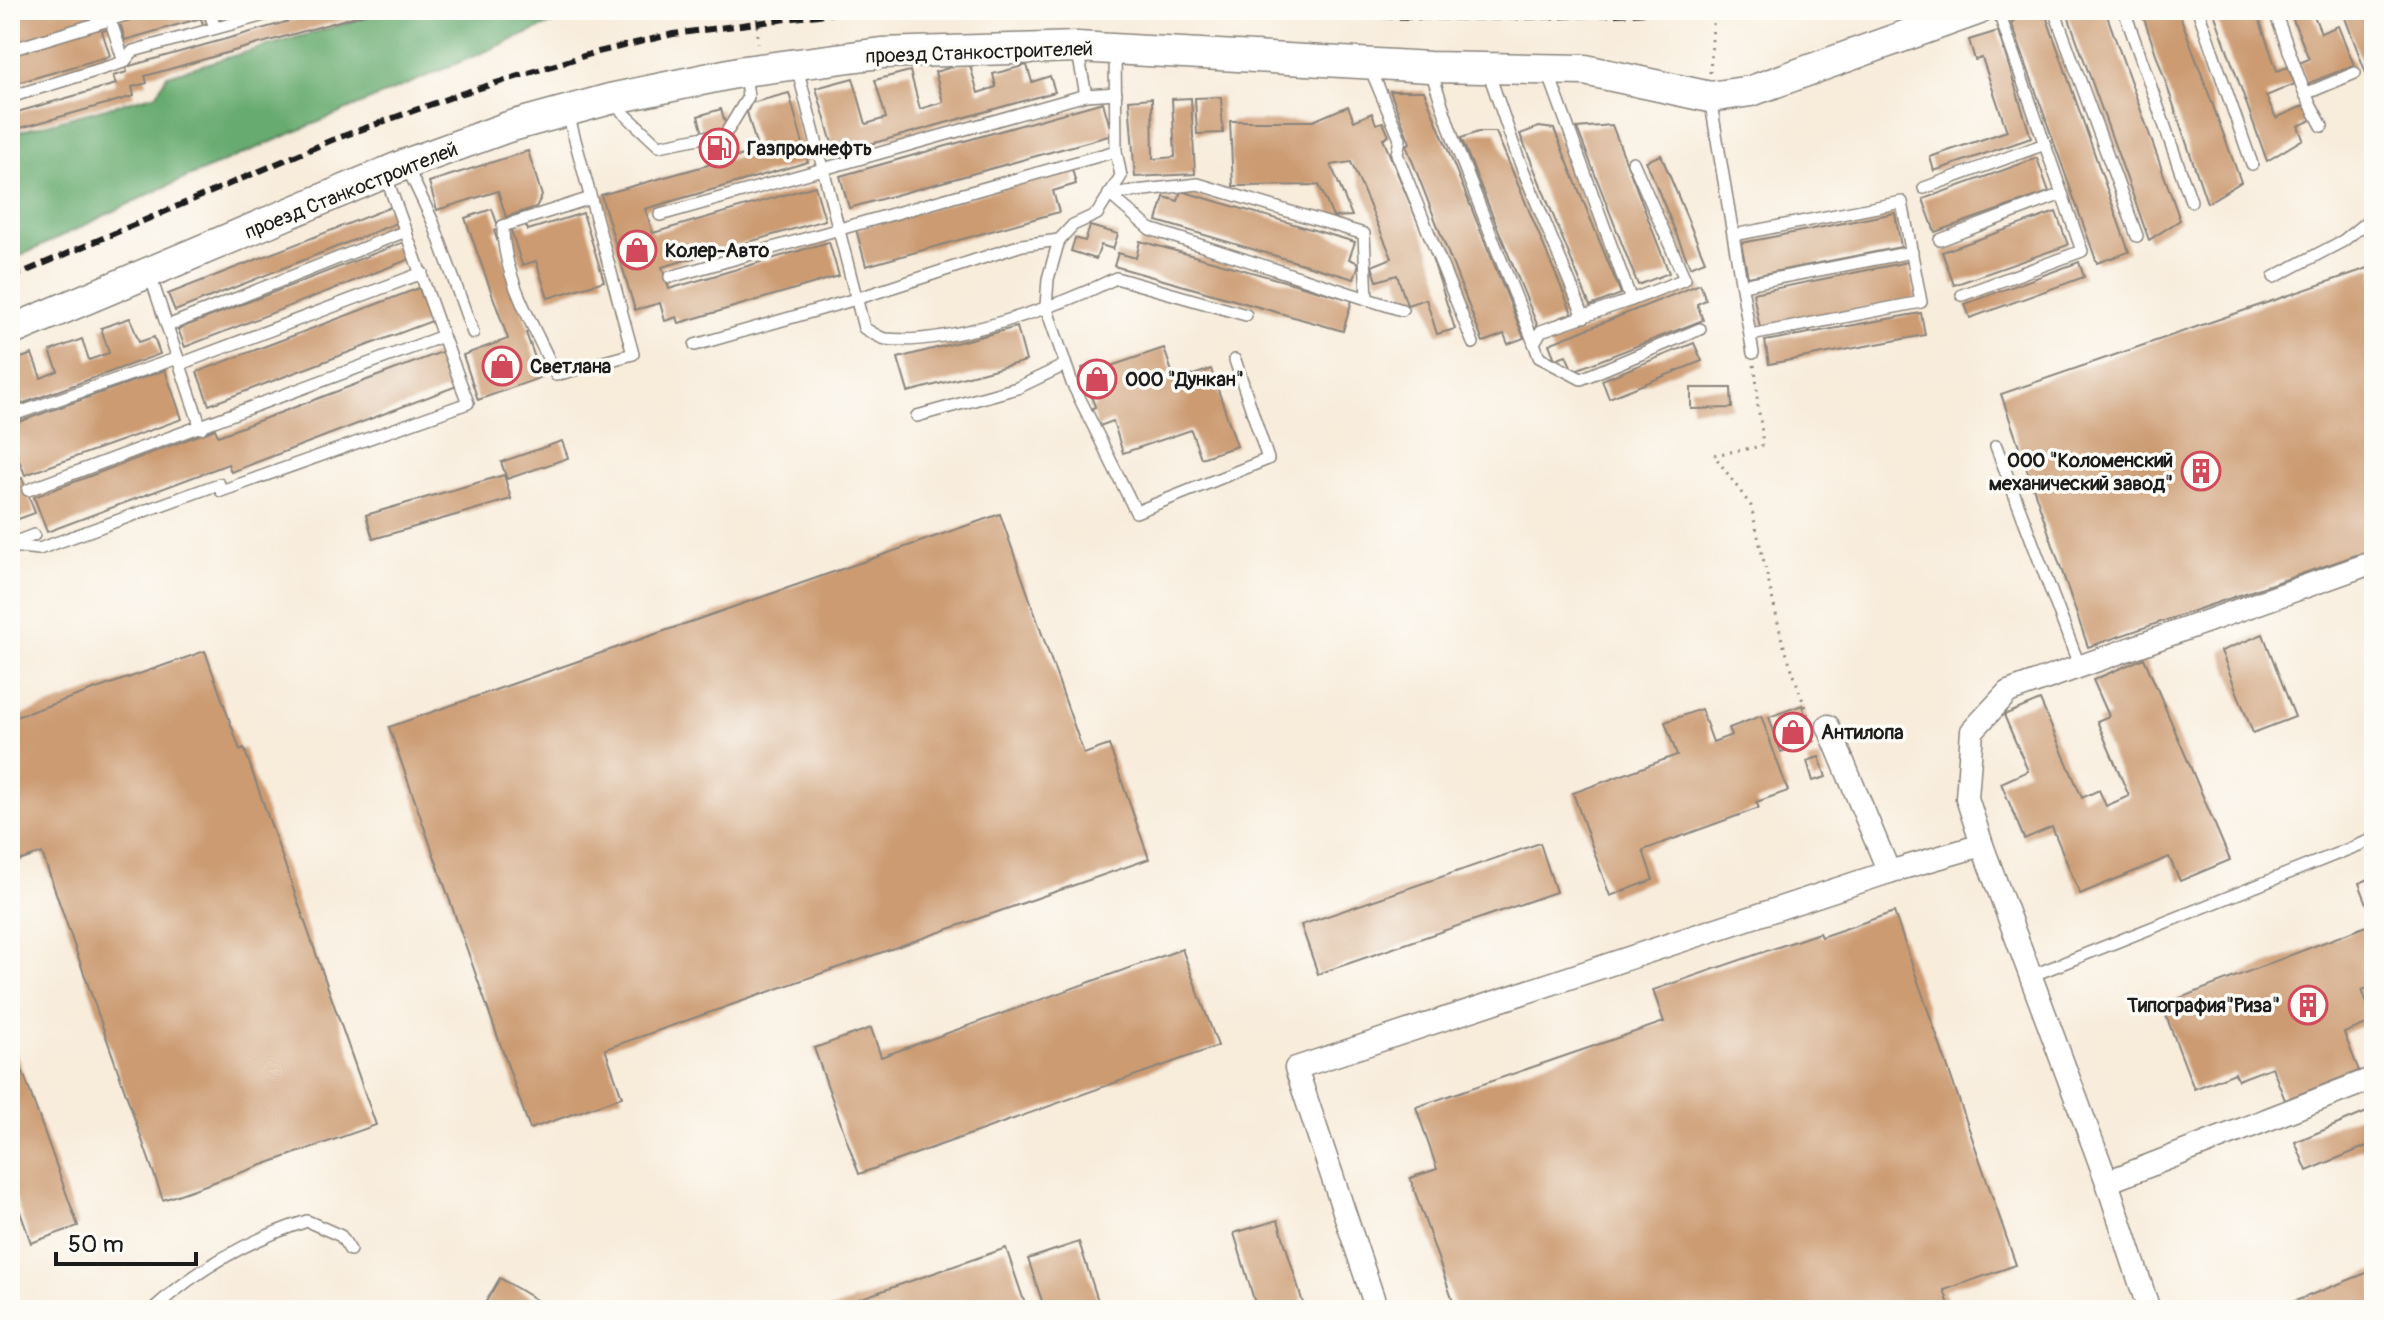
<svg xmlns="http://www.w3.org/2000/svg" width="2384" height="1320" font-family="Pangolin,sans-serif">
<rect width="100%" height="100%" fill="#fdfcf7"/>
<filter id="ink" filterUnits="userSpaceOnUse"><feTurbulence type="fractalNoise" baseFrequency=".0125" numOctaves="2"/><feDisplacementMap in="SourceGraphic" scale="16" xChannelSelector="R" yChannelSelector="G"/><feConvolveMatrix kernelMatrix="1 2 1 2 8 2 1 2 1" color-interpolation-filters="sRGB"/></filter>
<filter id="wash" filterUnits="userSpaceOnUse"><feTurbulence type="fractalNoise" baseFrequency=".006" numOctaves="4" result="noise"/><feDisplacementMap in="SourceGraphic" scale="32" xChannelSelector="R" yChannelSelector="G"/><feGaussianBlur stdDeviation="1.8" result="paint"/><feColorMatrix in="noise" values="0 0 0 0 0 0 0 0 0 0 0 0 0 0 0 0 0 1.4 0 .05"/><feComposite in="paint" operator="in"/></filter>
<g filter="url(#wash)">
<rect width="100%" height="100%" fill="#f8ecdb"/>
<polygon fill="#68ab70" stroke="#426446" stroke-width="2" points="391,10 689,10 555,22 160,189 10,261 10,134 157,94 167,75"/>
<g id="blocks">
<g fill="#cc9b72">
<polygon points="42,10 218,10 221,20 203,25 201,18 125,40 121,26 102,31 110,56 10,85 10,19"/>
<polygon points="329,10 375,11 145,76 147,83 132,87 134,96 10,131 10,114 116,84 113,76 127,72 126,67"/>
<polygon points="2044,10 2129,252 2097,263 2011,22"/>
<polygon points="2066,10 2105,10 2180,220 2149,240"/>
<polygon points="2141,10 2178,10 2241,182 2207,203"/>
<polygon points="2213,10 2256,10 2277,71 2288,67 2295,84 2266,96 2276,118 2307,104 2314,119 2298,126 2303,139 2267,161"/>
<polygon points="2289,10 2329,10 2314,16 2321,33 2338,26 2354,65 2307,84 2299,63 2309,59"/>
<polygon points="2342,10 2364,10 2374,36 2374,70 2366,73"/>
<polygon points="1998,31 2031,138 1934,171 1930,157 2007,131 1982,58 1975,60 1969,40"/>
<polygon points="969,62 978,93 996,87 993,74 1027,65 1032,82 1050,76 1055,92 835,154 816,88 853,78 866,124 886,118 875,80 910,71 920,109 943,102 935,72"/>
<polygon points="1390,91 1424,91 1524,338 1508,344 1504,334 1483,342 1406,145 1410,143"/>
<polygon points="789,93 808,162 645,209 653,233 815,186 825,220 662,267 669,289 829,242 839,276 679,323 677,317 665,321 660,303 635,310 601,195 758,151 747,112 751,103"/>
<polygon points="1221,97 1223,133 1197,134 1195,98"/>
<polygon points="1152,98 1153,159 1175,157 1172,99 1191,98 1195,174 1135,177 1129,100"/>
<polygon points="1103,102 1112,135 849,208 840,176"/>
<polygon points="1348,106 1354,121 1372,113 1376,124 1383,122 1389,136 1383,139 1429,248 1455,329 1437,334 1426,299 1407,305 1397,275 1377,281 1372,266 1392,258 1351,162 1331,165 1352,216 1333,217 1319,185 1233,186 1230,121 1313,121"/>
<polygon points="721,109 734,154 711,161 698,116"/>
<polygon points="1612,125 1669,273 1638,285 1577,128"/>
<polygon points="1539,127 1554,129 1621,294 1590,306 1520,134"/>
<polygon points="1478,132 1496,132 1572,313 1538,327 1461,138"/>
<polygon points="528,151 542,196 536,207 506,217 498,191 437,210 429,182"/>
<polygon points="1661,155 1705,261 1690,267 1646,161"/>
<polygon points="2037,158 2049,192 1935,232 1923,199"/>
<polygon points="1072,169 1076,184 1053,191 1059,212 866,266 856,229"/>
<polygon points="1181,191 1355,242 1349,259 1359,263 1354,279 1157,221 1164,197 1178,201"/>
<polygon points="391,207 397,223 175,311 168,294"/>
<polygon points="492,209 499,229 494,231 530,331 526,333 542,377 478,400 463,355 508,339 465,218"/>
<polygon points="2056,212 2068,245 1954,285 1942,252"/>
<polygon points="583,213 604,281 548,298 536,261 522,265 510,227 525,223 528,230"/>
<polygon points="1895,213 1901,247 1748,277 1741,243"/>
<polygon points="1090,226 1118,234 1113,249 1101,245 1096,259 1071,251 1075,238 1085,241"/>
<polygon points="1140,241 1352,300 1343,331 1114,266 1118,253 1136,258"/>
<polygon points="404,242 410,259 185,347 178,329"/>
<polygon points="1908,262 1916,298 1760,328 1753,293"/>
<polygon points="2079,262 2084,277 1970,318 1965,304"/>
<polygon points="2374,266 2374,549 2088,647 2001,394"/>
<polygon points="1700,284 1706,300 1697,304 1703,320 1573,371 1566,355 1555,359 1549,344"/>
<polygon points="419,288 432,321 209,405 197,372"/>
<polygon points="1921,313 1925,335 1769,364 1765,341"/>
<polygon points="130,318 139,342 154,337 160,354 10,408 10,362 32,354 41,378 58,371 50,351 82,339 89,360 109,353 101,328"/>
<polygon points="1017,327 1026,361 908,392 898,358"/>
<polygon points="1694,343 1702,361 1609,398 1602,380"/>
<polygon points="1164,348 1175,381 1211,369 1237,446 1201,458 1191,430 1123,453 1113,421 1097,427 1091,409 1095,407 1082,368 1093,364 1096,371"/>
<polygon points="444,351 457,386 231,472 228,464 47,532 34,497 215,429 218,436"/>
<polygon points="165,370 182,419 25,475 19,460 10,464 10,425"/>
<polygon points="1691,388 1731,388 1732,408 1691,409"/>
<polygon points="562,441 568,458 507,479 501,462"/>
<polygon points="504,475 511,499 373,539 366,515"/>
<polygon points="22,478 35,513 10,522 10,482"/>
<polygon points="1000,514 1084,754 1109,745 1149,859 605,1049 622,1097 530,1129 389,727"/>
<polygon points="2263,634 2295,717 2253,733 2221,651"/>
<polygon points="205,651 240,750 244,748 376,1125 163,1200 42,853 10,864 10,719"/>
<polygon points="2144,658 2230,860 2180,881 2169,857 2080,894 2052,827 2024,839 2001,783 2028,771 2004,715 2040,700 2082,798 2099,790 2106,806 2129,796 2097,721 2109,716 2093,680"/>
<polygon points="1802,705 1814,741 1781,752 1769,717"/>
<polygon points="1701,709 1713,742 1732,735 1729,728 1761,716 1788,791 1756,802 1759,808 1643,850 1653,880 1610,896 1573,793 1677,755 1665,722"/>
<polygon points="1819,757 1826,777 1813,781 1807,761"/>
<polygon points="1540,843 1556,892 1318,974 1301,925"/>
<polygon points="2374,877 2374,922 2359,883"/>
<polygon points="1894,912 2016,1265 1944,1290 1951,1310 1456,1310 1410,1178 1437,1169 1416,1107 1664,1022 1653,990 1819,933 1821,937"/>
<polygon points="2374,923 2374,986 2362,990 2374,1021 2344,1033 2359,1071 2285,1100 2272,1067 2238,1080 2235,1073 2194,1089 2162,1005"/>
<polygon points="1182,949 1218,1046 859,1174 814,1048 871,1028 881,1057"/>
<polygon points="10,1036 78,1226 31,1243 10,1183"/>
<polygon points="2374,1109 2374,1143 2307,1171 2295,1142"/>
<polygon points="1278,1220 1305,1310 1257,1310 1234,1233"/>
<polygon points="1079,1242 1101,1310 1045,1310 1028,1259"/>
<polygon points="1006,1248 1027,1310 827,1310"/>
<polygon points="2374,1270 2374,1310 2287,1310 2285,1305"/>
<polygon points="500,1278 553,1310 481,1310"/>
</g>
</g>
</g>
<g filter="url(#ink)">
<use href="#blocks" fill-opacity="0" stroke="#8a847c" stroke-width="2"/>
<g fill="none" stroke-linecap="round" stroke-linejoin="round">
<defs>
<g id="service">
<polyline points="209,10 215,28"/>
<polyline points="2054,10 2137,236"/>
<polyline points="2124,10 2191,201"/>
<polyline points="2198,10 2252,164"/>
<polyline points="2274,10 2305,94 2322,126"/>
<polyline points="2373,10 2374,12"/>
<polyline points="113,28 124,62"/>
<polyline points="10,50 142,10"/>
<polyline points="1115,50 1116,151 1121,176 1097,214 1073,225 1059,240 1048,279 1046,307 1072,383 1136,512 1268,459 1235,360"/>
<polyline points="1369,65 1400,139 1397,154 1473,343"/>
<path d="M 797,67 L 864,328 C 871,332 879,338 886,339 C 948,346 1060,306 1116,278 L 1246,315"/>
<polyline points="1430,68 1454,141 1534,343"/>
<polyline points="1488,71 1517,155 1584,317"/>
<polyline points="1548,72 1631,300 1685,279 1633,162"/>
<polyline points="2305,94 2355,73"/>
<polyline points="1086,95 1116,93"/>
<polyline points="10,97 124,62 133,51 282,10"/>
<polyline points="1710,98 1753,353"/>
<polyline points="613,103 659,146 704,137"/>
<path d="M 568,114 L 633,354 L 556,375 C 536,330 502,276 503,226 L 591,198"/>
<polyline points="728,130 748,97 745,73"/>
<polyline points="406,165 433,222 473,333"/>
<polyline points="1924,188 2045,144"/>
<polyline points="1109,194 1198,184 1364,234 1367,299 1402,310"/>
<polyline points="1109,194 1150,229 1367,299"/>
<polyline points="660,215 1086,95 1077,48"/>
<polyline points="1734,235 1902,202 1921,302 1751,335"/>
<polyline points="1940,240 2062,194"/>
<polyline points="150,275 201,428"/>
<polyline points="670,277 1116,151"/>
<polyline points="2274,277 2343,241 2374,216"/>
<polyline points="1742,285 1912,252"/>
<polyline points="1962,295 2082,251 1998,10"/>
<polyline points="1631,300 1541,331 1534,343 1539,357 1581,379 1700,329"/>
<polyline points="167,326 406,231"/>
<polyline points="695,345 856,299 1022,245 1059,240"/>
<polyline points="180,364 422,273"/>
<polyline points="10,416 178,358"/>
<polyline points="917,416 1017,388 1065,365"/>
<polyline points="1996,446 2079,665"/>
<polyline points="10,476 13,475"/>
<polyline points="28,490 443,336 385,174"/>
<polyline points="10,544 34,535"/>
<polyline points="10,546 39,549 219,484 221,491 468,403 443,336"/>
<polyline points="2031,976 2374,839"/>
<path d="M 152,1310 C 197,1269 248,1240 307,1221 L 341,1236 L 350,1250"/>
</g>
<g id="minor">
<polyline points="1828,726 1889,872"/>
<polyline points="1982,845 1967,798 1972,731 2008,692 2374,562"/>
<polyline points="2107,1182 2149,1310"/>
<polyline points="1377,1310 1296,1068 1889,872 1982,845 2107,1182 2374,1078"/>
</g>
<polyline id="secondary" points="10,331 406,164 508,127 610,99 744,71 881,53 1077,47 1430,67 1585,70 1710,97 1751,91 1977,10"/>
</defs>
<use href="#service" stroke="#8a847c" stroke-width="14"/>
<use href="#minor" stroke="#8a847c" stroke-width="25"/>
<use href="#secondary" stroke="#8a847c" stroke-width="33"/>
<g stroke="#8a847c" stroke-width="3" stroke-dasharray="2 6" stroke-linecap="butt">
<polyline points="757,10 758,43"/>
<polyline points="758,15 766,10"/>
<polyline points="1710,73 1714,10"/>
<path d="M 1754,365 C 1758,381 1756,392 1758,406 C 1760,421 1763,431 1762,446 L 1714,455 L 1751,506 L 1782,640 L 1809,719"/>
</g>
<use href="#service" stroke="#fff" stroke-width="11"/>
<use href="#minor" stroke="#fff" stroke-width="22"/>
<use href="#secondary" stroke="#fff" stroke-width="30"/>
<g stroke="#1c1c1c" stroke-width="6" stroke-dasharray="12 6" stroke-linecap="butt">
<path d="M 1255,10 C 1395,19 1534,21 1674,10"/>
<polyline points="10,278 332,140 460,94 594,53 673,34 856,10"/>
</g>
</g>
</g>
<defs>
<symbol id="fuel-ring" viewBox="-11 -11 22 22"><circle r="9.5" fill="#fdfcf7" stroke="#d1495b" stroke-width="1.5"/><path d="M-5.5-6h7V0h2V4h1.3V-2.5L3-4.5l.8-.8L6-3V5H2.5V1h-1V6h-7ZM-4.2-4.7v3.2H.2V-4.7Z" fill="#d1495b"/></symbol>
<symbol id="shop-ring" viewBox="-11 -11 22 22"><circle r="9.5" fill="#fdfcf7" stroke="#d1495b" stroke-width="1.5"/><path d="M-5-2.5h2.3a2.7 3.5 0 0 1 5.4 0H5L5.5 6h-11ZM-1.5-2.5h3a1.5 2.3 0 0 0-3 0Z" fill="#d1495b"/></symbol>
<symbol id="building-ring" viewBox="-11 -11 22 22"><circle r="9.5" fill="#fdfcf7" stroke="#d1495b" stroke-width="1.5"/><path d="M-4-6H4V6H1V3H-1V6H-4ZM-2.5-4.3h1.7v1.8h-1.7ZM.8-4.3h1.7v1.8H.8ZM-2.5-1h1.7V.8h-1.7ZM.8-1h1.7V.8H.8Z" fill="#d1495b"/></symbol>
</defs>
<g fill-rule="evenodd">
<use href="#fuel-ring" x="697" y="126" width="44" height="44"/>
<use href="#shop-ring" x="615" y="228" width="44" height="44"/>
<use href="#shop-ring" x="480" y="344" width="44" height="44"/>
<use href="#shop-ring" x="1075" y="357" width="44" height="44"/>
<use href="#building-ring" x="2179" y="449" width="44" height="44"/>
<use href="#shop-ring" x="1771" y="710" width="44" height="44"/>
<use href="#building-ring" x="2286" y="983" width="44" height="44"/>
</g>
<g text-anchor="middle" stroke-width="7" stroke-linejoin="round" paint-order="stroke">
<g font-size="20" fill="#1c1c1c" stroke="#fdfcf7">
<text transform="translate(979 52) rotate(-2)" y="7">проезд Станкостроителей</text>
<text transform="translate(351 190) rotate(-22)" y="7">проезд Станкостроителей</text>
</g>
<g font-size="20" font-weight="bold" fill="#1c1c1c" stroke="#fdfcf7" text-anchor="start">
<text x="747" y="155">Газпромнефть</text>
<text x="665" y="257">Колер-Авто</text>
<text x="530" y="373">Светлана</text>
<text x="1125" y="386">ООО "Дункан"</text>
<text x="2173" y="467" text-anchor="end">ООО "Коломенский<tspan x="2173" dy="23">механический завод"</tspan></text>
<text x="1821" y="739">Aнтилопа</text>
<text x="2280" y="1012" text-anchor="end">Типография"Риза"</text>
</g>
</g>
<rect width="2384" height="1320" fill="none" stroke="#fdfcf7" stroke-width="40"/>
<path d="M56 1252v12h140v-12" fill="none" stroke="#1c1c1c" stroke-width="4"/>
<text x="68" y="1252" font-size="24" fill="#1c1c1c" stroke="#fdfcf7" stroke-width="6" paint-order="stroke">50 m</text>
</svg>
